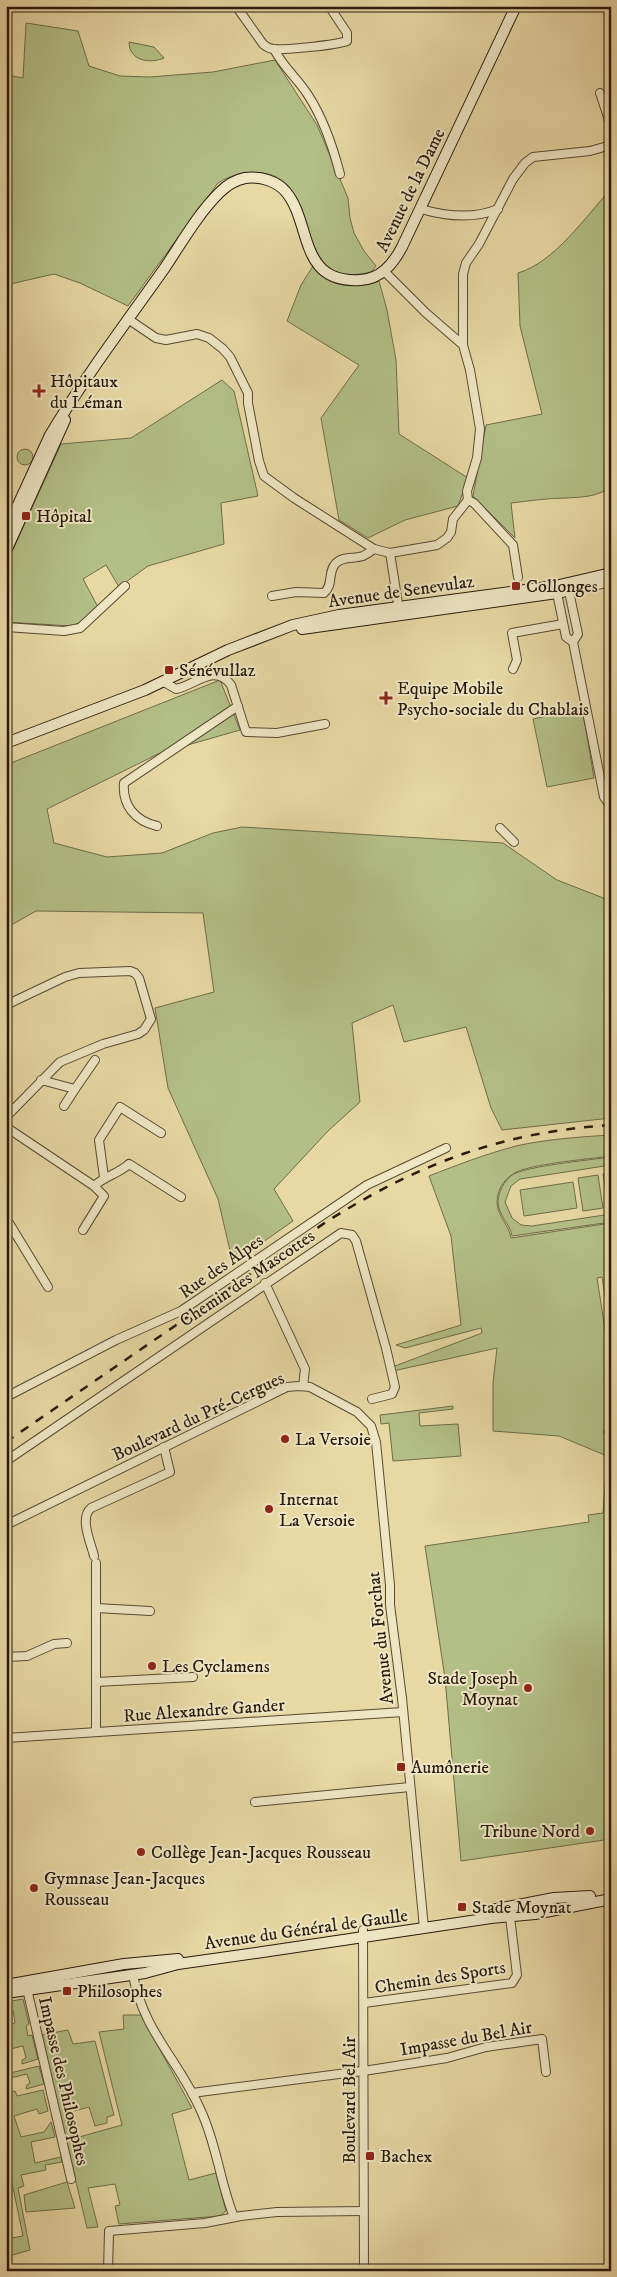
<svg xmlns="http://www.w3.org/2000/svg" width="617" height="2277" font-family="'IM FELL DW Pica',serif">
<rect width="100%" height="100%" fill="#e7d8a4"/>
<filter id="stains"><feTurbulence type="fractalNoise" baseFrequency=".004" numOctaves="4"/><feColorMatrix values="0 0 0 0 .2 0 0 0 0 .09 0 0 0 0 .02 0 0 0 .5 -.17"/></filter>
<radialGradient id="worn" r=".72"><stop offset=".6" stop-color="#630" stop-opacity="0"/><stop offset="1" stop-color="#630" stop-opacity=".3"/></radialGradient>
<g fill="#b3bf87" stroke="#6e6c4a">
<path d="M 26,23 L 78,31 L 89,66 L 120,76 L 150,77 L 213,72 L 275,60 L 317,125 L 348,198 L 350,218 L 354,233 L 364,251 L 376,266 L 371,272 C 288,293 325,179 262,173 C 245,171 233,174 218,183 L 128,306 L 80,283 L 54,274 L 6,285 L 6,75 L 23,78 Z"/>
<path d="M 129,42 L 154,47 L 164,58 C 150,64 129,61 129,42 Z"/>
<path d="M 611,189 L 611,491 L 608,489 C 594,497 583,497 566,498 C 548,498 529,501 511,503 L 515,538 L 473,496 L 486,425 L 542,414 L 520,326 L 518,273 C 555,262 585,217 611,189 Z"/>
<path d="M 313,266 C 337,280 351,292 379,281 L 387,310 L 396,360 L 399,434 L 468,478 L 458,506 L 405,520 L 368,538 L 339,520 L 321,418 L 359,365 L 287,321 L 301,285 Z"/>
<polygon points="222,380 234,391 258,496 221,503 224,544 148,566 119,587 106,565 83,579 98,607 84,621 71,626 6,622 6,565 61,444 131,438"/>
<circle cx="25" cy="457" r="8"/>
<polygon points="220,680 240,730 160,753 47,809 54,843 107,857 162,853 213,833 242,827 503,843 557,880 606,899 611,898 611,1118 502,1130 491,1108 466,1027 404,1042 393,1005 352,1023 360,1102 328,1131 274,1189 293,1221 236,1261 231,1255 218,1199 168,1088 155,1008 214,992 203,913 36,911 6,928 6,765"/>
<polygon points="569,711 570,716 583,713 594,778 547,787 533,719"/>
<path d="M 611,1135 L 611,1156 C 590,1159 527,1164 513,1174 C 503,1180 497,1191 497,1203 C 498,1217 509,1225 511,1238 L 611,1223 L 611,1335 L 602,1277 L 597,1278 L 611,1368 L 611,1427 L 603,1432 L 606,1436 L 611,1434 L 611,1839 L 461,1861 L 445,1678 L 425,1546 L 589,1522 L 588,1515 L 603,1513 L 607,1456 L 559,1436 L 493,1431 L 493,1383 L 497,1348 L 393,1371 L 395,1366 L 482,1333 L 481,1328 L 405,1348 L 396,1345 L 461,1325 L 451,1236 L 429,1176 C 457,1165 486,1154 516,1146 C 547,1139 579,1137 611,1135 Z"/>
<path d="M 611,1157 L 611,1165 L 520,1179 L 511,1186 L 505,1202 L 512,1218 L 521,1225 L 532,1226 L 611,1214 L 611,1222 L 512,1236 C 510,1223 498,1216 498,1201 C 499,1191 504,1181 512,1175 C 526,1166 590,1160 611,1157 Z"/>
<polygon points="611,1173 611,1207 608,1207 603,1174"/>
<polygon points="598,1175 603,1208 583,1211 578,1178"/>
<polygon points="573,1182 577,1208 524,1216 520,1190"/>
<polygon points="453,1406 453,1409 419,1413 420,1426 458,1424 461,1456 393,1461 389,1423 381,1424 380,1415"/>
<polygon points="23,1999 29,2024 26,2026 28,2036 32,2035 38,2059 22,2064 22,2060 26,2058 23,2046 6,2050 6,2026 15,2023 13,2010 6,2011 6,2002"/>
<polygon points="123,2015 141,2015 192,2108 172,2114 189,2180 216,2173 226,2211 220,2216 119,2224 115,2206 120,2205 115,2184 88,2188 98,2227 87,2228 41,2035 68,2030 73,2044 95,2041 114,2115 107,2117 107,2123 95,2126 89,2107 66,2113 72,2139 122,2125 99,2032 124,2029"/>
<polygon points="39,2066 44,2084 26,2089 27,2085 30,2083 27,2074 6,2079 6,2074"/>
<polygon points="6,2085 8,2093 15,2091 17,2096 43,2090 48,2111 39,2114 37,2109 14,2116 21,2137 44,2132 51,2122 55,2137 31,2142 35,2163 61,2157 62,2162 45,2165 46,2170 21,2175 24,2186 18,2188 30,2250 6,2257 6,2239 23,2236 10,2173 6,2174"/>
<polygon points="67,2182 75,2208 26,2212 24,2195"/>
</g>
<g fill="none" stroke-linecap="round" stroke-linejoin="round">
<defs>
<g id="street">
<path d="M 236,6 L 263,44 C 267,47 269,49 274,49 C 286,50 337,45 347,41 L 347,33 L 329,6"/>
<path d="M 274,49 C 283,67 298,79 308,95 C 323,118 333,147 340,174"/>
<polyline points="600,93 611,126"/>
<path d="M 421,209 C 445,216 474,219 498,209"/>
<polyline points="384,271 426,313 463,345 470,370 480,429 477,458 467,491 468,500"/>
<polyline points="128,319 156,338 166,340 197,334 209,338 223,349 230,357 248,393 248,403 259,461 264,476 294,498 374,549 390,553 437,545 447,538 451,532 453,519 468,500"/>
<polyline points="463,345 463,274 466,263 479,244 513,179 525,163 533,157 590,151 611,145"/>
<polyline points="468,500 474,503 513,545 518,577"/>
<polyline points="390,553 399,610"/>
<polyline points="568,587 578,634 573,642"/>
<polyline points="556,588 566,637 573,642 604,797 611,807"/>
<path d="M 272,596 L 296,592 L 324,593 C 334,585 327,572 336,563 C 343,556 354,559 363,556 C 367,554 371,551 374,549"/>
<polyline points="6,627 64,631 80,628 125,586"/>
<polyline points="513,669 517,660 512,633 563,624"/>
<path d="M 164,682 L 176,689 C 194,686 215,662 231,685 L 246,732 L 277,733 L 325,724"/>
<path d="M 157,826 C 135,821 122,805 124,783 L 238,706"/>
<polyline points="500,828 514,842"/>
<polyline points="6,1005 65,977 79,973 130,971 135,973 139,978 151,1019 144,1030 138,1034 103,1044 60,1062 6,1117"/>
<polyline points="41,1080 75,1089 95,1060"/>
<polyline points="64,1106 75,1089"/>
<path d="M 6,1127 L 94,1186 C 105,1176 118,1174 129,1164 L 181,1197"/>
<polyline points="104,1177 99,1140 120,1107 161,1133"/>
<polyline points="6,1218 48,1287"/>
<polyline points="83,1230 104,1196 94,1186"/>
<polyline points="265,1283 305,1369 303,1386"/>
<polyline points="6,1397 116,1340 181,1311 367,1185 446,1148"/>
<polyline points="6,1461 341,1233 352,1235 356,1241 386,1348 395,1387 392,1394 372,1399"/>
<polyline points="6,1525 287,1387 299,1386 310,1387 357,1412 371,1426 376,1442 390,1585 390,1605 402,1698 424,1928"/>
<path d="M 94,1556 C 91,1543 79,1518 91,1508 L 170,1472 L 164,1447"/>
<polyline points="96,1563 96,1732"/>
<polyline points="96,1608 150,1611"/>
<polyline points="6,1657 27,1656 54,1644 67,1643"/>
<polyline points="96,1682 193,1677"/>
<polyline points="6,1738 403,1712"/>
<polyline points="255,1802 410,1787"/>
<polyline points="363,1930 364,2271"/>
<path d="M 133,1975 C 143,2031 180,2062 201,2111 C 217,2145 220,2183 234,2217"/>
<polyline points="27,1989 71,2179"/>
<polyline points="364,2003 512,1983 517,1975 510,1917"/>
<polyline points="192,2093 370,2070 447,2058 486,2047 542,2039 546,2072"/>
<polyline points="108,2271 109,2231 205,2223 241,2216 277,2212 363,2211"/>
</g>
<g id="secondary">
<path d="M 6,531 L 50,435 C 85,377 125,324 164,269 C 181,244 197,215 219,193 C 226,186 235,180 245,178 C 260,176 277,181 286,192 C 312,223 298,284 360,280 C 381,279 393,264 402,247 L 516,6"/>
<polyline points="6,551 65,420"/>
<polyline points="302,629 557,593 611,581"/>
<polyline points="6,743 145,690 228,650 293,625 339,615 555,586 611,573"/>
<polyline points="481,1912 554,1898 590,1896"/>
<polyline points="6,1985 124,1964 178,1959"/>
<polyline points="6,1993 145,1973 178,1964 256,1953 491,1918 535,1914 611,1899"/>
</g>
</defs>
<use href="#street" stroke="#584a32" stroke-width="10"/>
<use href="#secondary" stroke="#291a0c" stroke-width="12"/>
<use href="#street" stroke="#efe6c4" stroke-width="8"/>
<use href="#secondary" stroke="#efe6c4" stroke-width="10"/>
<path stroke="#291a0c" stroke-width="2.5" stroke-dasharray="9 9" stroke-linecap="butt" d="M 6,1442 L 329,1220 C 421,1163 502,1132 611,1125"/>
</g>
<g fill="#8f2418" stroke="#efe6c4" stroke-width="2">
<path d="M36.5 383.5h5v5h5v5h-5v5h-5v-5h-5v-5h5z"/>
<rect x="21" y="511" width="10" height="10" rx="2.5"/>
<rect x="511" y="581" width="10" height="10" rx="2.5"/>
<rect x="164" y="665" width="10" height="10" rx="2.5"/>
<path d="M383.5 690.5h5v5h5v5h-5v5h-5v-5h-5v-5h5z"/>
<circle cx="285" cy="1439" r="5"/>
<circle cx="269" cy="1509" r="5"/>
<circle cx="152" cy="1666" r="5"/>
<circle cx="528" cy="1688" r="5"/>
<rect x="396" y="1762" width="10" height="10" rx="2.5"/>
<circle cx="590" cy="1831" r="5"/>
<circle cx="141" cy="1852" r="5"/>
<circle cx="34" cy="1888" r="5"/>
<rect x="457" y="1902" width="10" height="10" rx="2.5"/>
<rect x="62" y="1986" width="10" height="10" rx="2.5"/>
<rect x="365" y="2151" width="10" height="10" rx="2.5"/>
</g>
<g text-anchor="middle" stroke-width="4" stroke-linejoin="round" paint-order="stroke">
<g font-size="18" fill="#291a0c" stroke="#efe6c4">
<text transform="translate(410 190) rotate(-64)" y="6">Avenue de la Dame</text>
<text transform="translate(401 591) rotate(-8)" y="6">Avenue de Senevulaz</text>
<text transform="translate(221 1266) rotate(-35)" y="6">Rue des Alpes</text>
<text transform="translate(247 1278) rotate(-34)" y="6">Chemin des Mascottes</text>
<text transform="translate(198 1416) rotate(-25)" y="6">Boulevard du Pré-Cergues</text>
<text transform="translate(380 1638) rotate(-96)" y="6">Avenue du Forchat</text>
<text transform="translate(204 1710) rotate(-4)" y="6">Rue Alexandre Gander</text>
<text transform="translate(306 1929) rotate(-8)" y="6">Avenue du Général de Gaulle</text>
<text transform="translate(440 1977) rotate(-9)" y="6">Chemin des Sports</text>
<text transform="translate(466 2038) rotate(-10)" y="6">Impasse du Bel Air</text>
<text transform="translate(64 2081) rotate(77)" y="6">Impasse des Philosophes</text>
<text transform="translate(349 2100) rotate(-90)" y="6">Boulevard Bel Air</text>
</g>
<g font-size="18" fill="#291a0c" stroke="#efe6c4" text-anchor="start">
<text x="50" y="387">Hôpitaux<tspan x="50" dy="21">du Léman</tspan></text>
<text x="36" y="522">Hôpital</text>
<text x="526" y="592">Collonges</text>
<text x="179" y="676">Sénévullaz</text>
<text x="397" y="694">Equipe Mobile<tspan x="397" dy="21">Psycho-sociale du Chablais</tspan></text>
<text x="295" y="1445">La Versoie</text>
<text x="279" y="1505">Internat<tspan x="279" dy="21">La Versoie</tspan></text>
<text x="162" y="1672">Les Cyclamens</text>
<text x="518" y="1684" text-anchor="end">Stade Joseph<tspan x="518" dy="21">Moynat</tspan></text>
<text x="411" y="1773">Aumônerie</text>
<text x="580" y="1837" text-anchor="end">Tribune Nord</text>
<text x="151" y="1858">Collège Jean-Jacques Rousseau</text>
<text x="44" y="1884">Gymnase Jean-Jacques<tspan x="44" dy="21">Rousseau</tspan></text>
<text x="472" y="1913">Stade Moynat</text>
<text x="77" y="1997">Philosophes</text>
<text x="380" y="2162">Bachex</text>
</g>
</g>
<rect width="617" height="2277" fill="none" stroke="#e7d8a4" stroke-width="25"/>
<rect x="8" y="8" width="602" height="2262" fill="none" stroke="#291a0c" stroke-width="2.5"/>
<rect x="12" y="12" width="592" height="2252" fill="none" stroke="#291a0c"/>
<rect width="100%" height="100%" filter="url(#stains)"/>
<rect width="100%" height="100%" fill="url(#worn)"/>
</svg>
